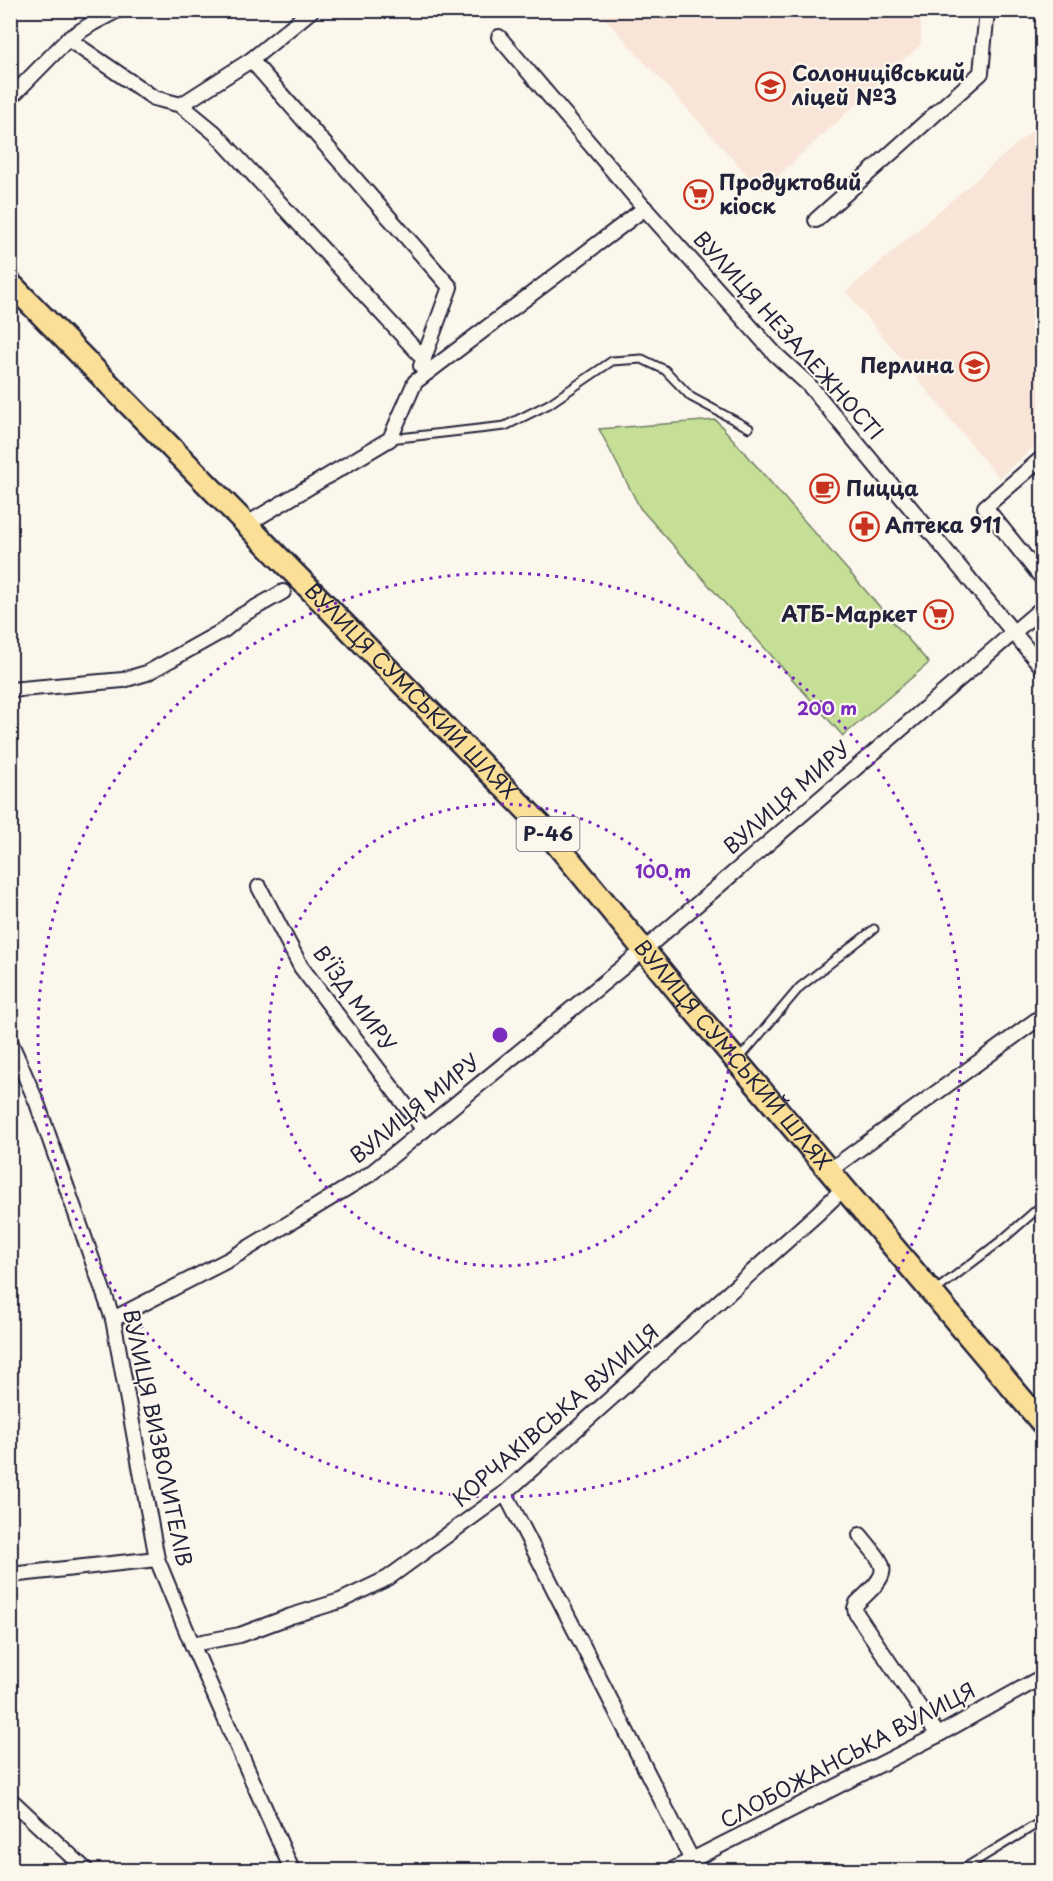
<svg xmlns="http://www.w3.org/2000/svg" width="1053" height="1881" font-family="'Playpen Sans',sans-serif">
<rect width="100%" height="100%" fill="#fbf7ec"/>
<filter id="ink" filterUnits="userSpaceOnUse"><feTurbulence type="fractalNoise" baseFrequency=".0167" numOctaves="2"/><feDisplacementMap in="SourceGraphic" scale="12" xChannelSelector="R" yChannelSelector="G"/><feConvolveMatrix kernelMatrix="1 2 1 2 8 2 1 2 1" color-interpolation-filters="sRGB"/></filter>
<g filter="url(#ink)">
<g fill="#f8e5d7">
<polygon points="598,11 921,11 921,44 762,191"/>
<polygon points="1042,122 1042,440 999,478 846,292"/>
</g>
<polygon fill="#c5df96" stroke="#748068" stroke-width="1.5" points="716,420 929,663 843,736 640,508 599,429"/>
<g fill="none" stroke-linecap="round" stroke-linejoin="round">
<defs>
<g id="lane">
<polyline points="390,439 505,426 549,404 612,361 642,359 665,370 691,397 749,428"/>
<polyline points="739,1059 800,987 874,929"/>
<polyline points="935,1291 1002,1240 1042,1205"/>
<polyline points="961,1870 1042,1821"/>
</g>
<g id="street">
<polyline points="499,37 647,211 775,354 809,385 1042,667"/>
<polyline points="68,39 154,98 181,105 215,133 424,359"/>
<polyline points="251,60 450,287 421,366"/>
<polyline points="10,98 68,39 93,23 118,10"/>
<polyline points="181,105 251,60 312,10"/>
<polyline points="816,220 981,73 987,10"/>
<polyline points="1042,458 985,507 1042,578"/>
<polyline points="247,524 390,439 415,382 645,208"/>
<polyline points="10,690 123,680 147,673 224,630 242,615 283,592"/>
<polyline points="259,887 301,967 424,1130"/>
<polyline points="10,1041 37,1103 113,1319 157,1559 192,1644 292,1870"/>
<polyline points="830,1170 1042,1016"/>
<polyline points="113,1319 230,1259 370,1174 645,949 1042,608"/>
<polyline points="505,1493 697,1870"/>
<path d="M 860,1535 C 888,1569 893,1570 857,1603 L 855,1608 L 856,1613 L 938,1735"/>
<polyline points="10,1575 157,1559"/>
<polyline points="192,1644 240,1635 291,1616 340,1601 388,1578 505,1493 818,1213 845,1187"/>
<polyline points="10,1799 86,1870"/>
<polyline points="672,1870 938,1735 1042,1677"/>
</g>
<g id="primary">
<path id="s1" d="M 10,283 L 540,824 L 686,1001 L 1042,1423"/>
</g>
</defs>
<use href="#lane" stroke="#22223b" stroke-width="11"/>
<use href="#street" stroke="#22223b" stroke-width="18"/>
<use href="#primary" stroke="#22223b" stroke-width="26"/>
<use href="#lane" stroke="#fbf7ec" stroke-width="7"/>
<use href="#street" stroke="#fbf7ec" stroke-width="14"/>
<use href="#primary" stroke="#fbdf96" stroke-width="21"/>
</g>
</g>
<g fill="none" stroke="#7b2cbf" stroke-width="3" stroke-dasharray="3 6">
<circle cx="500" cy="1035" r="231"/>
<circle cx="500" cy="1035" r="462"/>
</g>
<defs>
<symbol id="school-ring" viewBox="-11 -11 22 22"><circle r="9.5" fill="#fbf7ec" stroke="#c8321e" stroke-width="1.5"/><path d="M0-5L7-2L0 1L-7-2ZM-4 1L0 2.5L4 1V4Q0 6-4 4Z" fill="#c8321e"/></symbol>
<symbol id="supermarket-ring" viewBox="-11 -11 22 22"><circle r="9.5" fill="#fbf7ec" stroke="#c8321e" stroke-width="1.5"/><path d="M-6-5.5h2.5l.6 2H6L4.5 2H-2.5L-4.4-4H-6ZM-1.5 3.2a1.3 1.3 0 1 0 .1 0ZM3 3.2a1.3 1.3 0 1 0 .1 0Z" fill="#c8321e"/></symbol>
<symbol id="cafe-ring" viewBox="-11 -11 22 22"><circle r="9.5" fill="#fbf7ec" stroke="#c8321e" stroke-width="1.5"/><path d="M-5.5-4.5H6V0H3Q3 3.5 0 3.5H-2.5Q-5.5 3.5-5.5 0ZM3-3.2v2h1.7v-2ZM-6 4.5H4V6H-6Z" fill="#c8321e"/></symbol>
<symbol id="pharmacy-ring" viewBox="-11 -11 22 22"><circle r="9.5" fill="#fbf7ec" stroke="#c8321e" stroke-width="1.5"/><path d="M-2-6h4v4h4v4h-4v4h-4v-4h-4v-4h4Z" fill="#c8321e"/></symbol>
</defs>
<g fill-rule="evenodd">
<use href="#school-ring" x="754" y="70" width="33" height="33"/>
<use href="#supermarket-ring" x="682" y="178" width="33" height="33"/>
<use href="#school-ring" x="958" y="350" width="33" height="33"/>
<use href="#cafe-ring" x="808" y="472" width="33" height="33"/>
<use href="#pharmacy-ring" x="848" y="510" width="33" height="33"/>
<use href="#supermarket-ring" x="922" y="598" width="33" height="33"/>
</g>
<g text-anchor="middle" stroke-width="4.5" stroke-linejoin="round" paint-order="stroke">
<rect fill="#fbf7ec" stroke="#636270" stroke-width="1.5" x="516.5" y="817" width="63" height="34" rx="4.5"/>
<g font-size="20" font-weight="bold" fill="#22223b">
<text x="548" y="841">Р-46</text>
</g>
<g font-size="21" font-weight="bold" fill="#22223b" stroke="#fbf7ec" text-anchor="start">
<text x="792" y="81">Солоницівський<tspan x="792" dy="24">ліцей №3</tspan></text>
<text x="719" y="190">Продуктовий<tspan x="719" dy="24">кіоск</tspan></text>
<text x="954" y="373" text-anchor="end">Перлина</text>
<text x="846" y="496">Пицца</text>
<text x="885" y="533">Аптека 911</text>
<text x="917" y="622" text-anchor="end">АТБ-Маркет</text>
</g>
<g font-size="21" fill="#22223b" stroke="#fbf7ec">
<text transform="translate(788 336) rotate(48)" y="7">ВУЛИЦЯ НЕЗАЛЕЖНОСТІ</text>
<text dy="7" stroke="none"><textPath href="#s1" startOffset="572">ВУЛИЦЯ СУМСЬКИЙ ШЛЯХ</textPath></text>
<text transform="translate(787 798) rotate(-41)" y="7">ВУЛИЦЯ МИРУ</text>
<text transform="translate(354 999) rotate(54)" y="7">В'ЇЗД МИРУ</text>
<text dy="7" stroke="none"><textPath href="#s1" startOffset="1058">ВУЛИЦЯ СУМСЬКИЙ ШЛЯХ</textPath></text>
<text transform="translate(415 1109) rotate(-39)" y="7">ВУЛИЦЯ МИРУ</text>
<text transform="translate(556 1416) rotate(-41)" y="7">КОРЧАКІВСЬКА ВУЛИЦЯ</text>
<text transform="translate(157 1438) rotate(78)" y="7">ВУЛИЦЯ ВИЗВОЛИТЕЛІВ</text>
<text transform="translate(848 1756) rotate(-28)" y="7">СЛОБОЖАНСЬКА ВУЛИЦЯ</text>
</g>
</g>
<circle cx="500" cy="1035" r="9" fill="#7b2cbf" stroke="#fbf7ec" stroke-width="3"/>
<g font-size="18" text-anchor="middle" font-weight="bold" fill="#7b2cbf" stroke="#fbf7ec" stroke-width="4.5" stroke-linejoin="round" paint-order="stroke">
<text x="827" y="715">200 m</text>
<text x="663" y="878">100 m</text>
</g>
<rect width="1053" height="1881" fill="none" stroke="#fbf7ec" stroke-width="36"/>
<rect x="18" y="18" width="1017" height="1845" fill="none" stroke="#22223b" stroke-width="2" filter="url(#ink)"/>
</svg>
